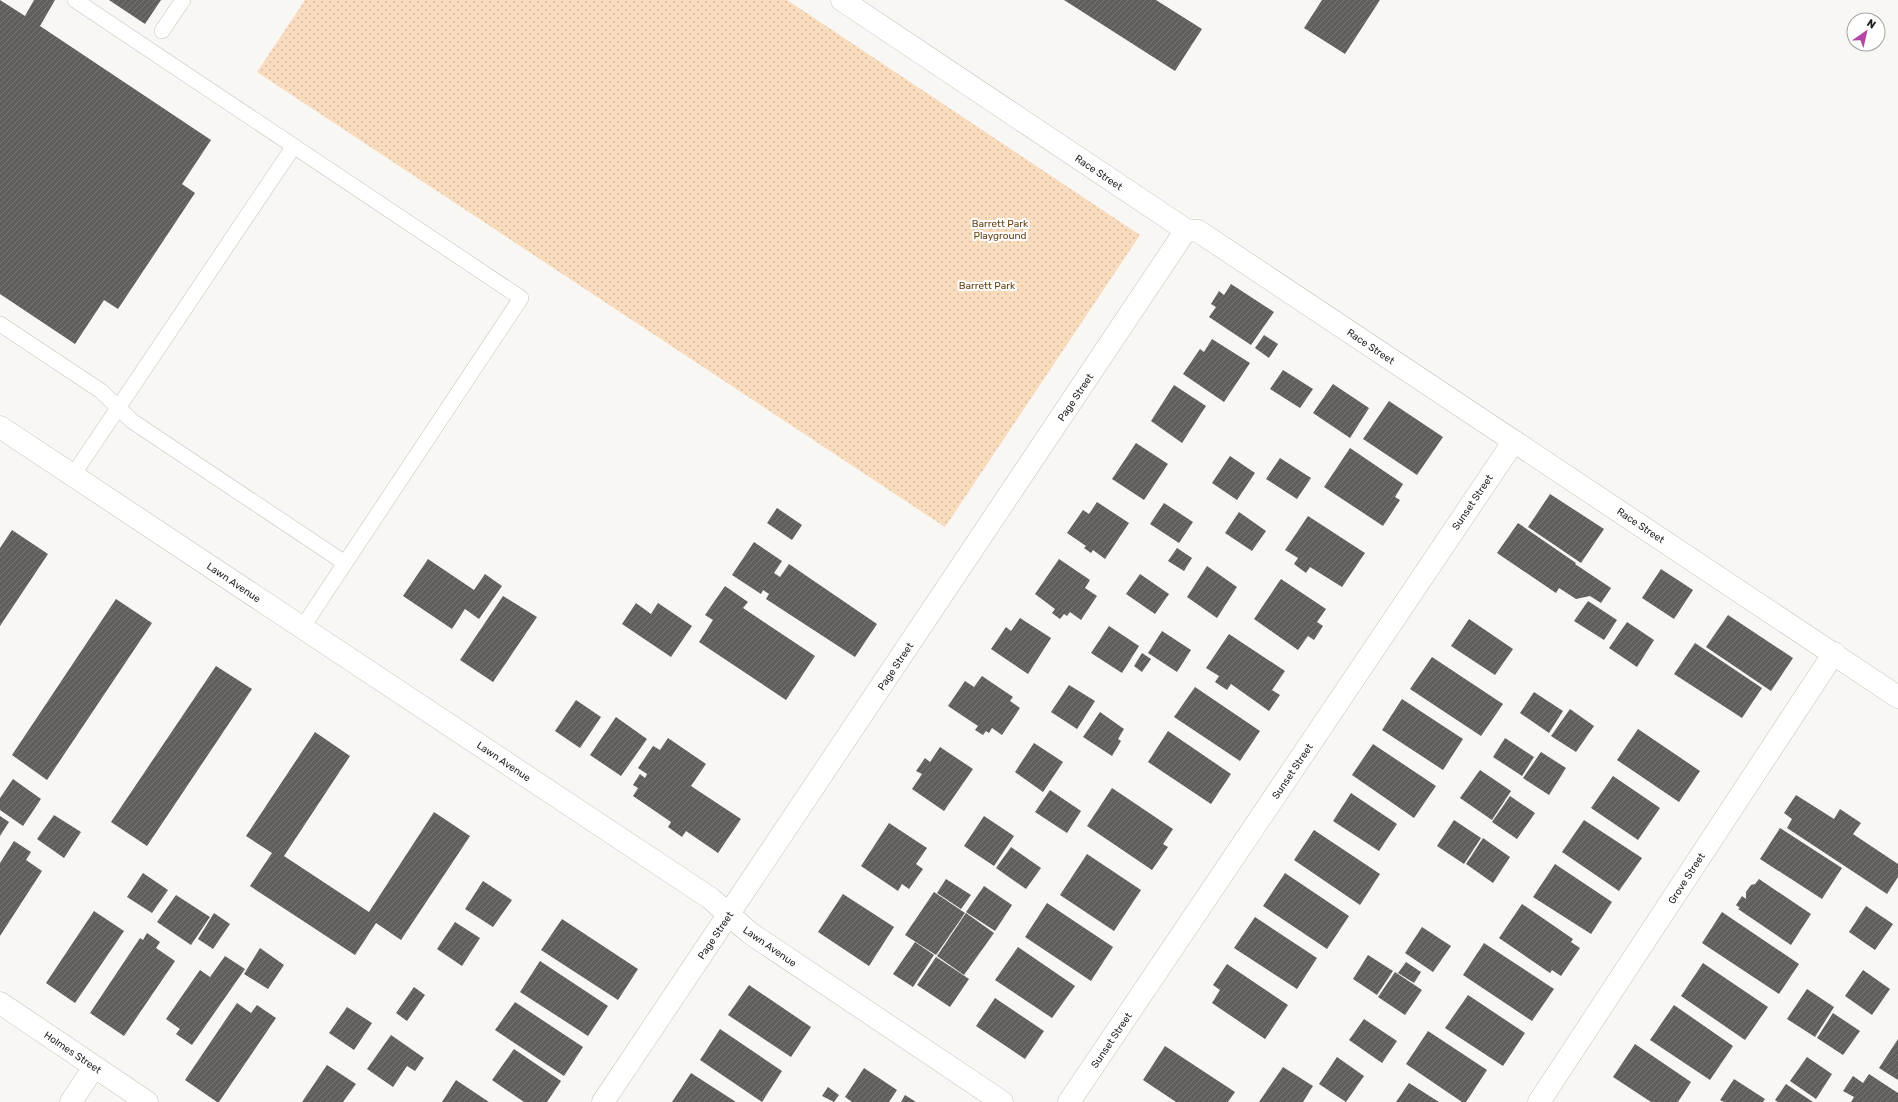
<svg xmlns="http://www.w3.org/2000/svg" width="1898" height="1102" font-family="Rubik,sans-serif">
<defs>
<pattern id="grass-dots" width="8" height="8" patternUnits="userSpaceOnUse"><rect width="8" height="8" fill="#f8dcbd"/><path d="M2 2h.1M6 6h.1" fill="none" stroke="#d4bca2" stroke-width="1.8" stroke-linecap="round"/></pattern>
<pattern id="building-hatch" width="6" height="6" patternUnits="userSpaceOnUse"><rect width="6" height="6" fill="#625e5e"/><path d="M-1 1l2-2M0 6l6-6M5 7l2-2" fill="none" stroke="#787575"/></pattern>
</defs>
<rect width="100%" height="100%" fill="#f9f7f4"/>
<polygon fill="url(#grass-dots)" points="305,0 787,0 1140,235 945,527 257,72"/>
<g fill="url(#building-hatch)">
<polygon points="0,0 25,16 34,0 55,0 40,26 211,140 182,184 195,193 118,309 104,300 75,344 0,294"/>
<polygon points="109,0 161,0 145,24"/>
<polygon points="1064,0 1156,0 1202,29 1175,71"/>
<polygon points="1322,0 1380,0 1345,54 1304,28"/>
<polygon points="1231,284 1274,312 1251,345 1209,317 1216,307 1211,304 1219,291 1224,295"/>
<polygon points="1264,335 1278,344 1269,358 1255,348"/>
<polygon points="1212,339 1250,363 1224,402 1183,374 1200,349 1204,352"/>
<polygon points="1283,370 1313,389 1300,408 1270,389"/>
<polygon points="1333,384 1369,408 1350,438 1313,413"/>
<polygon points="1174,385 1206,406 1182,443 1151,421"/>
<polygon points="1389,401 1443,437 1417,475 1363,439"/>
<polygon points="1136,443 1168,464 1144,500 1112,479"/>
<polygon points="1350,448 1403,484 1395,497 1400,500 1383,526 1324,487"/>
<polygon points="1230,456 1255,473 1237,500 1212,483"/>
<polygon points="1280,458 1311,478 1297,499 1266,479"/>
<polygon points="1550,494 1604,529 1581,563 1528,527"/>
<polygon points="1097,502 1129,523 1105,559 1093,550 1091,553 1084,548 1086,546 1067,533 1083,510 1089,514"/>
<polygon points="1164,503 1193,522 1179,543 1150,524"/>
<polygon points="777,508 802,525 792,540 767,523"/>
<polygon points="1239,512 1266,531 1252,551 1225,533"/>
<polygon points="1308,516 1365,553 1342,587 1310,567 1306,573 1294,564 1298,558 1285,550"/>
<polygon points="1518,523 1576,563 1575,564 1611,588 1601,603 1590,596 1576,599 1559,588 1556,593 1497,553"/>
<polygon points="12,530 48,554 0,626 0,548"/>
<polygon points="754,542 782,561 774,573 780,577 789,564 877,624 855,657 766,599 769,594 763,590 761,594 732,575"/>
<polygon points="1177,548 1192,558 1184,571 1168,561"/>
<polygon points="428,559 474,590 485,574 502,586 479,619 465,609 452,629 403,596"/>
<polygon points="1059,559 1090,580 1085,588 1097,596 1081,620 1070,612 1067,616 1064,614 1060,619 1052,613 1055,609 1035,594"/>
<polygon points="1207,566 1237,587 1217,618 1187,597"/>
<polygon points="1661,569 1693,590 1674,619 1642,598"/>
<polygon points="1140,574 1169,594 1155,614 1126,594"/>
<polygon points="1281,579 1326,609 1317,622 1323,626 1314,640 1308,636 1298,650 1254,619"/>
<polygon points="725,586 748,602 743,608 815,656 786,700 699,642 713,620 705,615"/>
<polygon points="503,596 537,617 493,682 460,660"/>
<polygon points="116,599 152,623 47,780 12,755"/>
<polygon points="1588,601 1617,620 1604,640 1574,621"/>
<polygon points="636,603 651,614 658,603 692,626 671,657 622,624"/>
<polygon points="1728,615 1793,658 1771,691 1706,647"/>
<polygon points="1020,618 1051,638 1028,674 991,649 1006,627 1011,631"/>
<polygon points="1469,619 1513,649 1495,675 1451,646"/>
<polygon points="1627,622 1654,640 1637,667 1609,648"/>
<polygon points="1109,626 1139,646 1122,673 1091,653"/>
<polygon points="1162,631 1191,650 1177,672 1148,653"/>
<polygon points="1229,634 1285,671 1272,690 1280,695 1269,711 1231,684 1227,690 1215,682 1219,676 1206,668"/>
<polygon points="1695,643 1762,688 1742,718 1674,674"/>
<polygon points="1142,653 1151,659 1142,672 1134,666"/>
<polygon points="1432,657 1503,704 1481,736 1410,689"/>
<polygon points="216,666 252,689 147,846 111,822"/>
<polygon points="982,676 1013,697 1010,701 1020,708 1002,735 992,728 989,733 986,731 983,735 975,730 978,726 948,706 965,681 974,687"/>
<polygon points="1069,685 1095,701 1077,729 1051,712"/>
<polygon points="1195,687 1260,731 1240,761 1174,717"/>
<polygon points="1534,692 1563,711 1549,733 1520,713"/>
<polygon points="1402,699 1463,739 1443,770 1382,730"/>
<polygon points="576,700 601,717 580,748 555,731"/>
<polygon points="1570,709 1594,726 1576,752 1551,736"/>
<polygon points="1100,712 1124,729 1118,739 1121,741 1112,756 1083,737"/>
<polygon points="616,717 647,739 621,776 590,755"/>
<polygon points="1638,729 1700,771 1679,802 1617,760"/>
<polygon points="1168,731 1231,774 1211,804 1148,762"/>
<polygon points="315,732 350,756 284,856 369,912 434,812 470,836 401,940 376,923 355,955 250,886 272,853 246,836"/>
<polygon points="668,738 706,764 691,786 741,819 718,853 686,831 682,837 668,827 671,822 633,796 638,788 633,785 640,774 645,778 647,774 638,768 653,746 660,750"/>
<polygon points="1505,738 1534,757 1522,776 1493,757"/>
<polygon points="1034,743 1063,762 1043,792 1015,772"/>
<polygon points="1373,744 1436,786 1414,818 1352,775"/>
<polygon points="940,747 973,769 944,811 912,789 922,774 916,771 925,758 930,762"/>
<polygon points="1541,752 1566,768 1549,795 1523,778"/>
<polygon points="1480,770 1511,791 1492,820 1460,798"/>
<polygon points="1613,776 1660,808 1638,840 1591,808"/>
<polygon points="13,779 41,799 23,826 0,810 0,798"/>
<polygon points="1112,788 1173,829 1163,844 1168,847 1152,870 1087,826"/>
<polygon points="1050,790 1081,811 1067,833 1035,812"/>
<polygon points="1351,793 1397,824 1379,851 1333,821"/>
<polygon points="1796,795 1834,819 1840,809 1861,823 1853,834 1898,864 1898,877 1887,894 1787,828 1792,819 1784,813"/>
<polygon points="1510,796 1535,813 1517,839 1492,822"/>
<polygon points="54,815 81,832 64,858 37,839"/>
<polygon points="0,816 9,822 0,836"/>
<polygon points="984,816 1014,836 994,866 964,846"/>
<polygon points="1454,820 1481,838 1464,864 1437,846"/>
<polygon points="1584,820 1642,858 1619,891 1562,852"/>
<polygon points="889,823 927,848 916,864 923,869 909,889 902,884 898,891 861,866"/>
<polygon points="1780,828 1842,868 1822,899 1760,859"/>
<polygon points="1314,830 1380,874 1360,905 1294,860"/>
<polygon points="1483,838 1510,857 1493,883 1466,864"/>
<polygon points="14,841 31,852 26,860 42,871 0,936 0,863"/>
<polygon points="1011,847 1041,868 1026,889 996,868"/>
<polygon points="1087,854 1141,890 1114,931 1060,895"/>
<polygon points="1555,864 1612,902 1591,934 1533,897"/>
<polygon points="143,873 168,890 152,913 127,897"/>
<polygon points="1285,873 1349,916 1327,949 1263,906"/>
<polygon points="946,879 971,895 961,909 937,893"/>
<polygon points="1759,879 1811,914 1791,945 1738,909 1740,908 1736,905 1742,896 1746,899 1746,892 1751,885 1755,884"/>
<polygon points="483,881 512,900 493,927 465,909"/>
<polygon points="984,886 1012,905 995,931 966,912"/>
<polygon points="934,892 965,913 936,955 905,935"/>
<polygon points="843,894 894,927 869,966 818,932"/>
<polygon points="176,895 210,917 191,945 157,922"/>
<polygon points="1047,903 1113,947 1091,981 1025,937"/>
<polygon points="1522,904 1573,939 1571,942 1580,948 1561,976 1552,970 1550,973 1499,938"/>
<polygon points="1866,906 1893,924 1875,950 1849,932"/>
<polygon points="94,911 124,931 75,1003 46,983"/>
<polygon points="1722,912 1799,964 1779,994 1702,943"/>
<polygon points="214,913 230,924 213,949 198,939"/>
<polygon points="966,913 994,933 964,975 937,956"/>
<polygon points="1255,917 1317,958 1297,989 1234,948"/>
<polygon points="562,919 638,969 618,1000 541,950"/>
<polygon points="455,922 480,938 462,966 437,949"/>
<polygon points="1422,927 1451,946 1433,972 1405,953"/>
<polygon points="147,933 160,942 156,948 175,961 124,1036 90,1013 140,938 143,940"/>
<polygon points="915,942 934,955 913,987 893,974"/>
<polygon points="1484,943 1554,989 1532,1021 1463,975"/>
<polygon points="1018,947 1075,986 1052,1018 995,980"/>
<polygon points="260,948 284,965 268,989 244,974"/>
<polygon points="1368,955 1393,971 1377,995 1353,979"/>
<polygon points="225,956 245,969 192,1045 176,1034 180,1029 166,1019 200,970 210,977"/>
<polygon points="936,957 969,979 950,1007 917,985"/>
<polygon points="540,961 608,1006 588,1036 520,992"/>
<polygon points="1406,962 1421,972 1414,983 1398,973"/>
<polygon points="1703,963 1768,1007 1745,1040 1681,996"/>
<polygon points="1227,964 1288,1005 1265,1039 1212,1003 1220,990 1213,985"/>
<polygon points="1863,970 1890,989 1872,1015 1845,996"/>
<polygon points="1395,972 1422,990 1405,1015 1378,997"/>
<polygon points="749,985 811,1027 791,1057 728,1015"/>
<polygon points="414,987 425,995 407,1021 396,1013"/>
<polygon points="1807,989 1834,1007 1815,1037 1787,1019"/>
<polygon points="1468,995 1525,1033 1503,1066 1445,1028"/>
<polygon points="995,998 1044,1031 1025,1059 976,1026"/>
<polygon points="515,1002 583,1047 564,1076 495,1030"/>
<polygon points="237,1003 251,1013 257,1005 276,1018 219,1102 217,1102 185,1080"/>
<polygon points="1674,1005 1733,1046 1710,1080 1650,1040"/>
<polygon points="347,1007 372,1023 354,1050 329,1033"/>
<polygon points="1833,1013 1860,1031 1843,1055 1817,1038"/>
<polygon points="1364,1019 1397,1041 1382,1063 1349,1040"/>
<polygon points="720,1029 782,1071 762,1102 700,1060"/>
<polygon points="1428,1031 1487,1070 1466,1102 1462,1102 1406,1064"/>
<polygon points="391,1035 424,1058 415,1071 407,1066 393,1087 367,1069"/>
<polygon points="1898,1039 1898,1080 1879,1068"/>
<polygon points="1635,1044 1691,1082 1678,1102 1651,1102 1613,1077"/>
<polygon points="1165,1046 1235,1092 1228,1102 1176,1102 1143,1080"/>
<polygon points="514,1049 561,1081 547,1102 524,1102 492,1080"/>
<polygon points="1337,1057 1364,1076 1346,1102 1319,1084"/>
<polygon points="1807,1057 1832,1074 1816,1099 1790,1081"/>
<polygon points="327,1065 356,1084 343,1102 302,1102"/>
<polygon points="1283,1067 1313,1086 1303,1102 1259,1102"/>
<polygon points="864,1068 897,1090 889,1102 852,1102 845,1097"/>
<polygon points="691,1073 736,1102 672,1102"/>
<polygon points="1869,1074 1898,1093 1898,1102 1851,1102 1854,1097 1843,1091 1853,1076 1863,1083"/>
<polygon points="1734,1079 1765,1099 1763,1102 1724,1102 1720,1100"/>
<polygon points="456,1080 489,1102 442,1102"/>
<polygon points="1409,1083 1439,1102 1396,1102"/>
<polygon points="1786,1084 1813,1102 1778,1102 1775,1100"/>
<polygon points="828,1087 839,1095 834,1102 822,1096"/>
<polygon points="905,1095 916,1102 901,1102"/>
</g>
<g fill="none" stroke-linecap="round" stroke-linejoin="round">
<defs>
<g id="service">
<polyline points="75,0 521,298 302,628"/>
<polyline points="162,31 183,0"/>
<polyline points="0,324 101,391 132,421 345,563"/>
<polyline points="73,475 294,146"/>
</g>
<g id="minor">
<polyline points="842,0 1186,230 1198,231 1898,697"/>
<polyline points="0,427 710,898 750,933 1002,1102"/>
<polyline points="0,1003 147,1102"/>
<polyline points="71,1102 94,1067"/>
<polyline points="603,1102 1186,230"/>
<polyline points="1069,1102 1514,441"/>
<polyline points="1539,1102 1834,653"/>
</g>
</defs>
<use href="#service" stroke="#c3c0bd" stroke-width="16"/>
<use href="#minor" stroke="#c3c0bd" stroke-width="23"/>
<use href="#service" stroke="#fff" stroke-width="15"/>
<use href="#minor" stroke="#fff" stroke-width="22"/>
</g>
<g text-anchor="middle" stroke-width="4" stroke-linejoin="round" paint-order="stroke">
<g font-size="10" fill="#1e1d1c" stroke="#fff">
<text transform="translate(1099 172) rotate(34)" y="4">Race Street</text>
<text transform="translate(1371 346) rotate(34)" y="4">Race Street</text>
<text transform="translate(1075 397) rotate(-56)" y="4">Page Street</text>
<text transform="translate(1472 502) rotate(-56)" y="4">Sunset Street</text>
<text transform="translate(1641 525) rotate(34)" y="4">Race Street</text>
<text transform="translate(234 582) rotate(34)" y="4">Lawn Avenue</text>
<text transform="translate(895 666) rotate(-56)" y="4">Page Street</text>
<text transform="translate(504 761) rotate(34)" y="4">Lawn Avenue</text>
<text transform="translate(1292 771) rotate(-56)" y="4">Sunset Street</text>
<text transform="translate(1686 878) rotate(-57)" y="4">Grove Street</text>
<text transform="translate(715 935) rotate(-56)" y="4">Page Street</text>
<text transform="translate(770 946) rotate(35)" y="4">Lawn Avenue</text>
<text transform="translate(1111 1040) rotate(-56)" y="4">Sunset Street</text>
<text transform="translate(73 1052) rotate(34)" y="4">Holmes Street</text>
</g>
<g font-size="10" fill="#664315" stroke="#fff">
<text x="1000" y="227">Barrett Park<tspan x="1000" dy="12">Playground</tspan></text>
<text x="987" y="289">Barrett Park</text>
</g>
</g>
<g transform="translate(1866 32) rotate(34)"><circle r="19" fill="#ffffff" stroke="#a5a5a4"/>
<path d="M0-3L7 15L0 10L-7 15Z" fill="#b447a5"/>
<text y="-6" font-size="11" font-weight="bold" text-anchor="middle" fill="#1e1d1c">N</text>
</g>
</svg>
